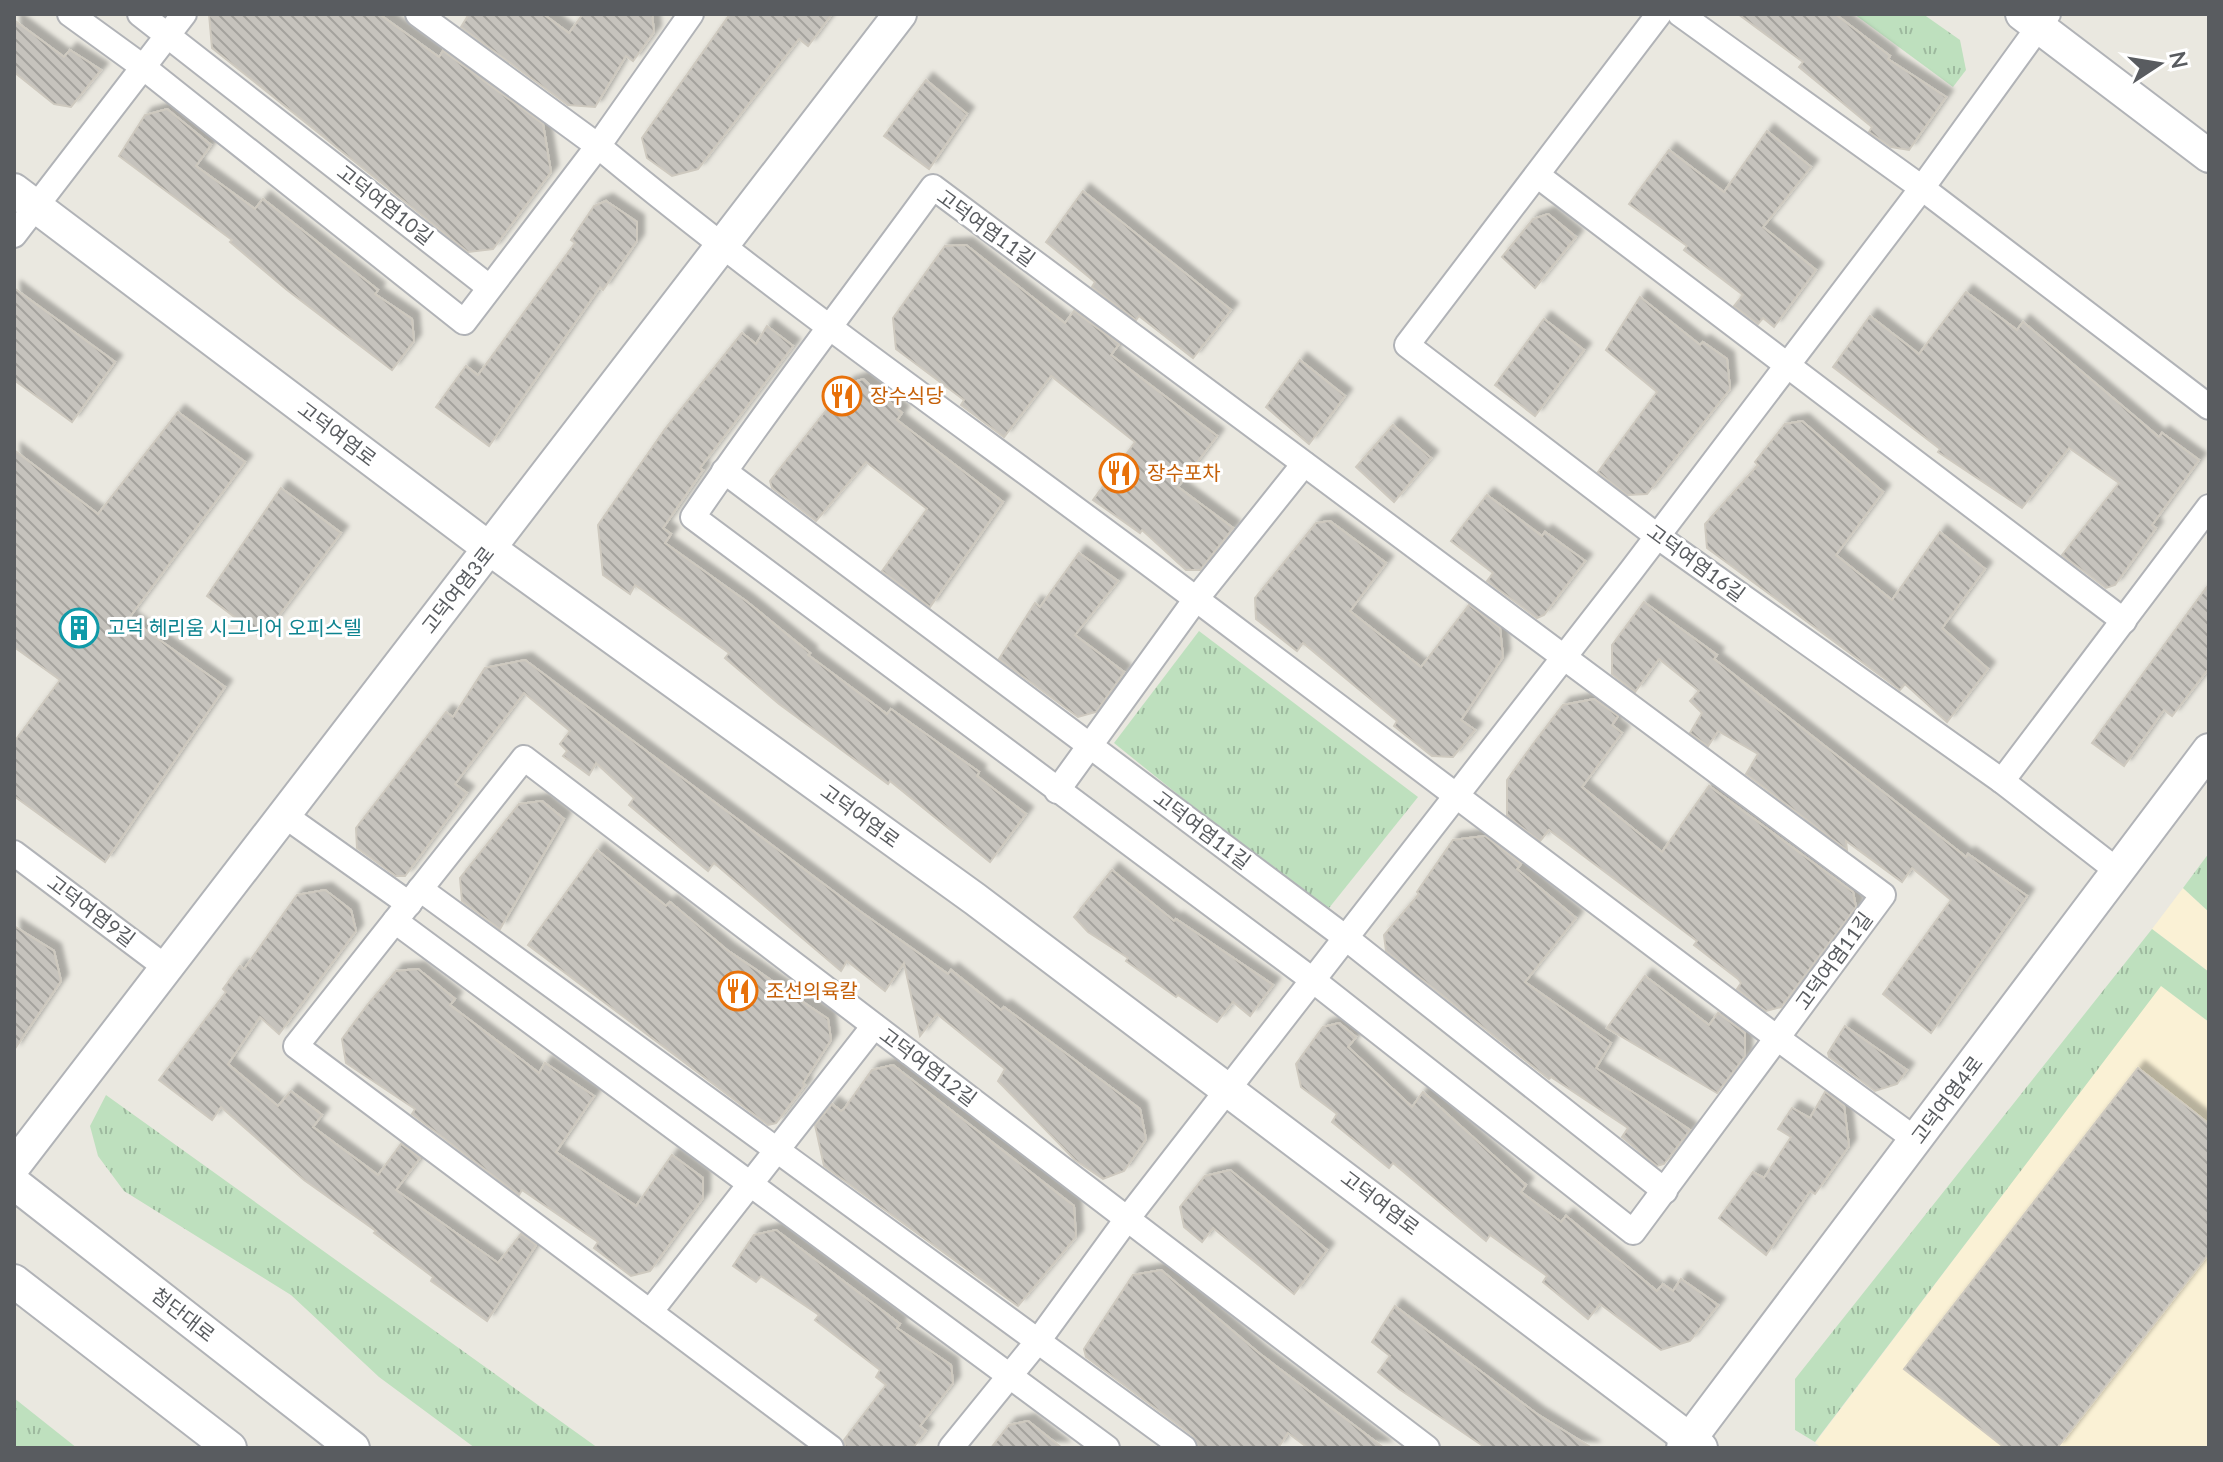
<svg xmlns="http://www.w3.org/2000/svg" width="2223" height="1462" font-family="Lato,'Noto Sans KR',sans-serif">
<defs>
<pattern id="grass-tufts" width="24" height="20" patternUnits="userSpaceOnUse" patternTransform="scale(2)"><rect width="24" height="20" fill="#bee0be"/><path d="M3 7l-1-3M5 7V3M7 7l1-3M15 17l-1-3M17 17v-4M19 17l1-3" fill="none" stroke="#9db99e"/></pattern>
<pattern id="building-back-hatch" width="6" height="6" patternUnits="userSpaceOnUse" patternTransform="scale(2)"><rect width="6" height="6" fill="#c6c3bd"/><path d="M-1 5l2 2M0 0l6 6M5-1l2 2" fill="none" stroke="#a4a29d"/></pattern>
<filter id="shadow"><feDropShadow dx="7" dy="-7" stdDeviation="2" flood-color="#0004"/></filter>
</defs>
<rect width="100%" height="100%" fill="#eae8e0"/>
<g fill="#faf1d5">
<polygon points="2183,888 2209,912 2209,972 2152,929"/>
<polygon points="2161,985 2209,1022 2209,1448 1822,1448 1815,1443"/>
</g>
<g fill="url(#grass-tufts)">
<polygon points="1854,14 1923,14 1960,40 1966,70 1953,87"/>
<polygon points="1199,631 1418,797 1325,913 1114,743"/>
<polygon points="2209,853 2209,912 2183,888"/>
<polygon points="2152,929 2209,972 2209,1022 2161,986 1815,1442 1795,1430 1795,1379"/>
<polygon points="106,1095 598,1448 475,1448 379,1377 291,1295 124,1191 98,1156 90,1126"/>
<polygon points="14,1398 77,1448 14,1448"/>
</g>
<g fill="url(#building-back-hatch)" stroke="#cec9bf" stroke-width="2" filter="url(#shadow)">
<polygon points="209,14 379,14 439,57 443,51 543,124 551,172 493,249 468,252 212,48"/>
<polygon points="469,14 543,14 569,33 583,14 652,14 654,32 633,61 626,56 595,107 568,105 461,27"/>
<polygon points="730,14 832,14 808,46 799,39 698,169 672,176 647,158 642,138"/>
<polygon points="1738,14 1835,14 1890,56 1888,59 1946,97 1909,150 1891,147 1869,132 1872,127 1799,67 1803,62"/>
<polygon points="14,20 64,57 70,50 101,70 71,107 54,104 14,72"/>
<polygon points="926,80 967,114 929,169 884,136"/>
<polygon points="167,109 211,145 196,166 255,209 263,199 378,290 375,294 412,319 414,341 392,370 287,290 230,242 232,240 119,156 145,115"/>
<polygon points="1767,131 1811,167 1763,227 1816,270 1774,327 1763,318 1758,324 1734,306 1743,295 1684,250 1687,246 1629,204 1669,150 1724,192"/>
<polygon points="1083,191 1231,310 1193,358 1139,316 1136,320 1092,287 1095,282 1046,242"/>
<polygon points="606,201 637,222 637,241 603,290 600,287 489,446 436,407 466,366 478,375 575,243 571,240 594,206"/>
<polygon points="1548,214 1576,237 1535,288 1502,257 1533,219"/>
<polygon points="966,245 1065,323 1074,311 1119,344 1111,355 1217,436 1178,487 1233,528 1200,570 1186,570 1142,530 1140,533 1093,500 1135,442 1051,376 1004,437 961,405 964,400 896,349 893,318 945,246"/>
<polygon points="14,288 115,362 72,422 14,380"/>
<polygon points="1966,292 2017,330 2023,322 2159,437 2162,433 2199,460 2152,525 2156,528 2115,585 2106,588 2062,555 2119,483 2069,448 2022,508 1938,452 1940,449 1833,367 1870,316 1919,354"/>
<polygon points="1640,297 1700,345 1703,342 1727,359 1730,389 1647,494 1627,495 1598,472 1657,392 1606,350"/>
<polygon points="1544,319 1584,350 1535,416 1495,385"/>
<polygon points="767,326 793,346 700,468 703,470 663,528 671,534 665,543 746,601 810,653 808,655 887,714 891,709 979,772 977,776 1026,814 990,862 890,781 888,784 779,704 725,658 729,653 635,585 630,594 603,575 598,525 665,429 742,333 756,344"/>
<polygon points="1300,360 1345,396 1309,444 1266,407"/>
<polygon points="863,379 902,413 897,420 1003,502 930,607 882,571 927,509 866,462 816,521 772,488 770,481 847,384"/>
<polygon points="178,412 245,462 129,618 225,687 105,862 14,796 14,742 60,680 14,647 14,450 98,514"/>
<polygon points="1802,421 1883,492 1836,555 1892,600 1940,532 1985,569 1942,628 1988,669 1947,722 1905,684 1900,690 1707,548 1705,524 1758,465 1755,462 1785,424"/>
<polygon points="1393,425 1431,458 1394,502 1356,467"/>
<polygon points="281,488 341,533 262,638 207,596"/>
<polygon points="1487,495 1542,536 1545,532 1585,561 1544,615 1537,618 1487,581 1493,573 1451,541"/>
<polygon points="1330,521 1386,563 1350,611 1421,667 1469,605 1500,628 1503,657 1461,720 1475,730 1453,757 1432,756 1394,726 1397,721 1303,643 1297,651 1256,619 1255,598 1316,523"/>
<polygon points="1079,553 1118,581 1075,635 1124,672 1096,712 1078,717 999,659 1035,603 1040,607"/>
<polygon points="2209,584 2209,668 2172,716 2164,710 2124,766 2092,743"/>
<polygon points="1644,602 1717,655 1714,659 1966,857 1968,854 2027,896 1931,1033 1883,994 1951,900 1912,868 1902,882 1846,841 1847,850 1746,774 1758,754 1718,731 1708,746 1690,733 1702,713 1690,701 1699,691 1659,659 1635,692 1612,674 1612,645"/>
<polygon points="525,660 861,912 948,974 951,970 1001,1010 1004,1007 1140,1109 1146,1139 1124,1171 1103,1179 1075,1160 998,1081 1005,1069 937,1014 920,1036 904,963 885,991 847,961 841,971 714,863 708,871 629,805 634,798 596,763 589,775 563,756 567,751 560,744 570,731 524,693 455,784 467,793 405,876 396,876 357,848 356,828 446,712 453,717 485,668"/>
<polygon points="1594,699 1618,716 1612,725 1622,733 1582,787 1662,852 1709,786 1853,892 1856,907 1781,1007 1766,1011 1737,989 1741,983 1738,979 1694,945 1697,941 1549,830 1540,841 1507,816 1507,780 1533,744 1563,705"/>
<polygon points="542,801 564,819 500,929 462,901 460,878 519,804"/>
<polygon points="1485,836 1521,864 1517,869 1576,918 1525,982 1611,1043 1596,1068 1690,1130 1664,1164 1657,1166 1622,1137 1628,1128 1551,1077 1549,1079 1386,951 1384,935 1419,894 1417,892 1453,840"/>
<polygon points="597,850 666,906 670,902 727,950 828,1019 831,1040 803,1083 805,1085 776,1123 768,1125 528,945"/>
<polygon points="1112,870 1174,921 1176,919 1273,985 1250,1016 1233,1002 1217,1022 1178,995 1176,997 1126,961 1128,958 1088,932 1074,917"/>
<polygon points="325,890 351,910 356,931 279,1034 260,1017 228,1064 278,1106 291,1091 322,1115 313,1127 378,1175 401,1144 420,1158 396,1190 498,1263 521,1234 536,1245 487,1321 431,1281 433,1277 374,1233 376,1231 304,1180 221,1107 212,1120 159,1080 226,992 223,989 240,966 244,969 297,895"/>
<polygon points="14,926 54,951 61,981 14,1050"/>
<polygon points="418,969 455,999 450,1005 539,1073 545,1063 594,1096 556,1152 636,1206 672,1155 703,1178 703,1198 650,1271 631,1276 594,1248 598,1242 522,1190 519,1195 412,1114 415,1109 346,1063 342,1039 368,1004 396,971"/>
<polygon points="1645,976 1709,1025 1718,1013 1745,1033 1745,1056 1717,1093 1607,1028"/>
<polygon points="1339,1023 1356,1037 1348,1047 1412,1107 1423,1092 1526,1185 1521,1192 1561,1222 1566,1216 1657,1291 1663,1284 1673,1291 1681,1279 1718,1305 1690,1341 1661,1350 1600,1304 1588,1319 1543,1282 1547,1276 1490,1235 1486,1241 1393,1163 1389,1168 1332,1122 1337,1114 1301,1087 1296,1064 1323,1027"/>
<polygon points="1845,1026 1907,1070 1897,1084 1875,1091 1829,1057 1828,1053"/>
<polygon points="893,1065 1074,1206 1076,1237 1018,1306 824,1166 815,1125 832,1104 841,1111 844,1109 872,1070"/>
<polygon points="2138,1068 2209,1124 2209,1253 2057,1448 2005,1448 1904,1369"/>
<polygon points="1825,1092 1844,1106 1849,1146 1815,1194 1810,1191 1766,1255 1719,1218 1753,1172 1764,1178 1791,1137 1778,1129 1792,1108 1810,1118"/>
<polygon points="1230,1170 1327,1250 1294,1294 1213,1228 1202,1242 1184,1227 1180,1207 1205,1176"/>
<polygon points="776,1230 900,1324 897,1328 951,1365 953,1383 920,1426 926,1431 913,1448 846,1448 844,1440 886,1385 876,1377 880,1370 815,1320 819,1315 761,1276 756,1282 733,1266 754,1235"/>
<polygon points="1161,1270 1260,1354 1384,1448 1308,1448 1288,1433 1278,1448 1199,1448 1193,1436 1086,1357 1084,1349 1133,1275"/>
<polygon points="1395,1306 1537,1414 1592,1448 1486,1448 1399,1389 1378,1372 1390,1356 1372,1342"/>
<polygon points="1028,1421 1062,1448 991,1448 1009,1425"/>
</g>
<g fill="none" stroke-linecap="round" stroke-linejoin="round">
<defs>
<g id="minor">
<polyline points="70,14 143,67 464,322 598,146 418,14"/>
<polyline points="140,14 489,287"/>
<path d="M 691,14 L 598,146 C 791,306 997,448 1196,599 C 1390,745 1583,893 1777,1038 L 1633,1232 L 1314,981 L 693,517 C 769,405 853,297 933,187 L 1883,895 L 1777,1038 L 1916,1140"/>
<polyline points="1659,14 1407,345 1657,536 2002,781 2119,872"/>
<polyline points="1680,14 1922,188 2209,407"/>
<polyline points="1537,175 2124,621"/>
<polyline points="14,235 184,14"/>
<polyline points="724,471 1346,938 1665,1191"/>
<polyline points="2002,781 2209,507"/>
<polyline points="1057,791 1196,599 1304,464"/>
<polyline points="284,815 409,904"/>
<polyline points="14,853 168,969"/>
<polyline points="420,889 1184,1448"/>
<polyline points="395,921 1107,1448"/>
<polyline points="650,1312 874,1026"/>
<polyline points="831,1448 296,1046 524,758 1427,1448"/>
<polyline points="951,1448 1038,1341 1127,1219 1631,571 1922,188 2048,14"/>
</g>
<g id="tertiary">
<polyline points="2022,14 2209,156"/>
<polyline points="14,190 490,549 975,899 1701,1448"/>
<polyline points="14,1166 900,14"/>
<polyline points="14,1183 353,1448"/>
<polyline points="14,1281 230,1448"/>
<polyline points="1683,1448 2209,750"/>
</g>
</defs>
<use href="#minor" stroke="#b1b3b7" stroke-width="28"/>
<use href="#tertiary" stroke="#b1b3b7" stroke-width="36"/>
<use href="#minor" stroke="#fff" stroke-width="24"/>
<use href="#tertiary" stroke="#fff" stroke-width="32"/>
</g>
<defs>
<symbol id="restaurant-ring" viewBox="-11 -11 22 22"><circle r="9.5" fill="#fff" stroke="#e8710a" stroke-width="1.5"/><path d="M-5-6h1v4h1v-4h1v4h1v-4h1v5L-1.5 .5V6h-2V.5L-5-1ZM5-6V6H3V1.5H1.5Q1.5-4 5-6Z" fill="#e8710a"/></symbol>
<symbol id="building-ring" viewBox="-11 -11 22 22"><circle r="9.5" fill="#fff" stroke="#0f9aa8" stroke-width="1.5"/><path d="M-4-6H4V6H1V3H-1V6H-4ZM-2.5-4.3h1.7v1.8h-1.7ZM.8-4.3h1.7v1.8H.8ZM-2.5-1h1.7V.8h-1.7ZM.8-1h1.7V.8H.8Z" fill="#0f9aa8"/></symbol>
</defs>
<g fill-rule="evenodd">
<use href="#restaurant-ring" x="820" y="374" width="44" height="44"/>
<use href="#restaurant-ring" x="1097" y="451" width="44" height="44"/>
<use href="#building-ring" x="57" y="606" width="44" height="44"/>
<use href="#restaurant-ring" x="716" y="969" width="44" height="44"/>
</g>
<g text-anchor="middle" stroke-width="6" stroke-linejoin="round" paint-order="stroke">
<g font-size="20" fill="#595c60" stroke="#fff">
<text transform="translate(385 205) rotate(38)" y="7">고덕여염10길</text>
<text transform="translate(986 228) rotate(36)" y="7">고덕여염11길</text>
<text transform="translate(337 434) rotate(37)" y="7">고덕여염로</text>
<text transform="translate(1696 563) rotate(36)" y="7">고덕여염16길</text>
<text transform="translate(458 590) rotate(-52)" y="7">고덕여염3로</text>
<text transform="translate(860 816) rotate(36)" y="7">고덕여염로</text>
<text transform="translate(1202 830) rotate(37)" y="7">고덕여염11길</text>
<text transform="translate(91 911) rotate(37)" y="7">고덕여염9길</text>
<text transform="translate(1834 961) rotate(-54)" y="7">고덕여염11길</text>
<text transform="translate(928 1067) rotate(37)" y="7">고덕여염12길</text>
<text transform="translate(1947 1100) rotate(-53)" y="7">고덕여염4로</text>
<text transform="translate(1380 1203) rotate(37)" y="7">고덕여염로</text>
<text transform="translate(183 1315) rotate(38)" y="7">첨단대로</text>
</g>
<g font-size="20" fill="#c56008" stroke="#fff" text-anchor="start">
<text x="870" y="403">장수식당</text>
<text x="1147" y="480">장수포차</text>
<text x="766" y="998">조선의육칼</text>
</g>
<g font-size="20" fill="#0d838f" stroke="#fff" text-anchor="start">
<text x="107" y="635">고덕 헤리움 시그니어 오피스텔</text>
</g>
</g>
<rect width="2223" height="1462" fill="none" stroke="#595c60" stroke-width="32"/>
<g transform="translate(2159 64) rotate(78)" stroke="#ffffff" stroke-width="6" paint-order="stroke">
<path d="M0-6L14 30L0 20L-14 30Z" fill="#595c60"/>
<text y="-12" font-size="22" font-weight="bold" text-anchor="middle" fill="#595c60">N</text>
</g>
</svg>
